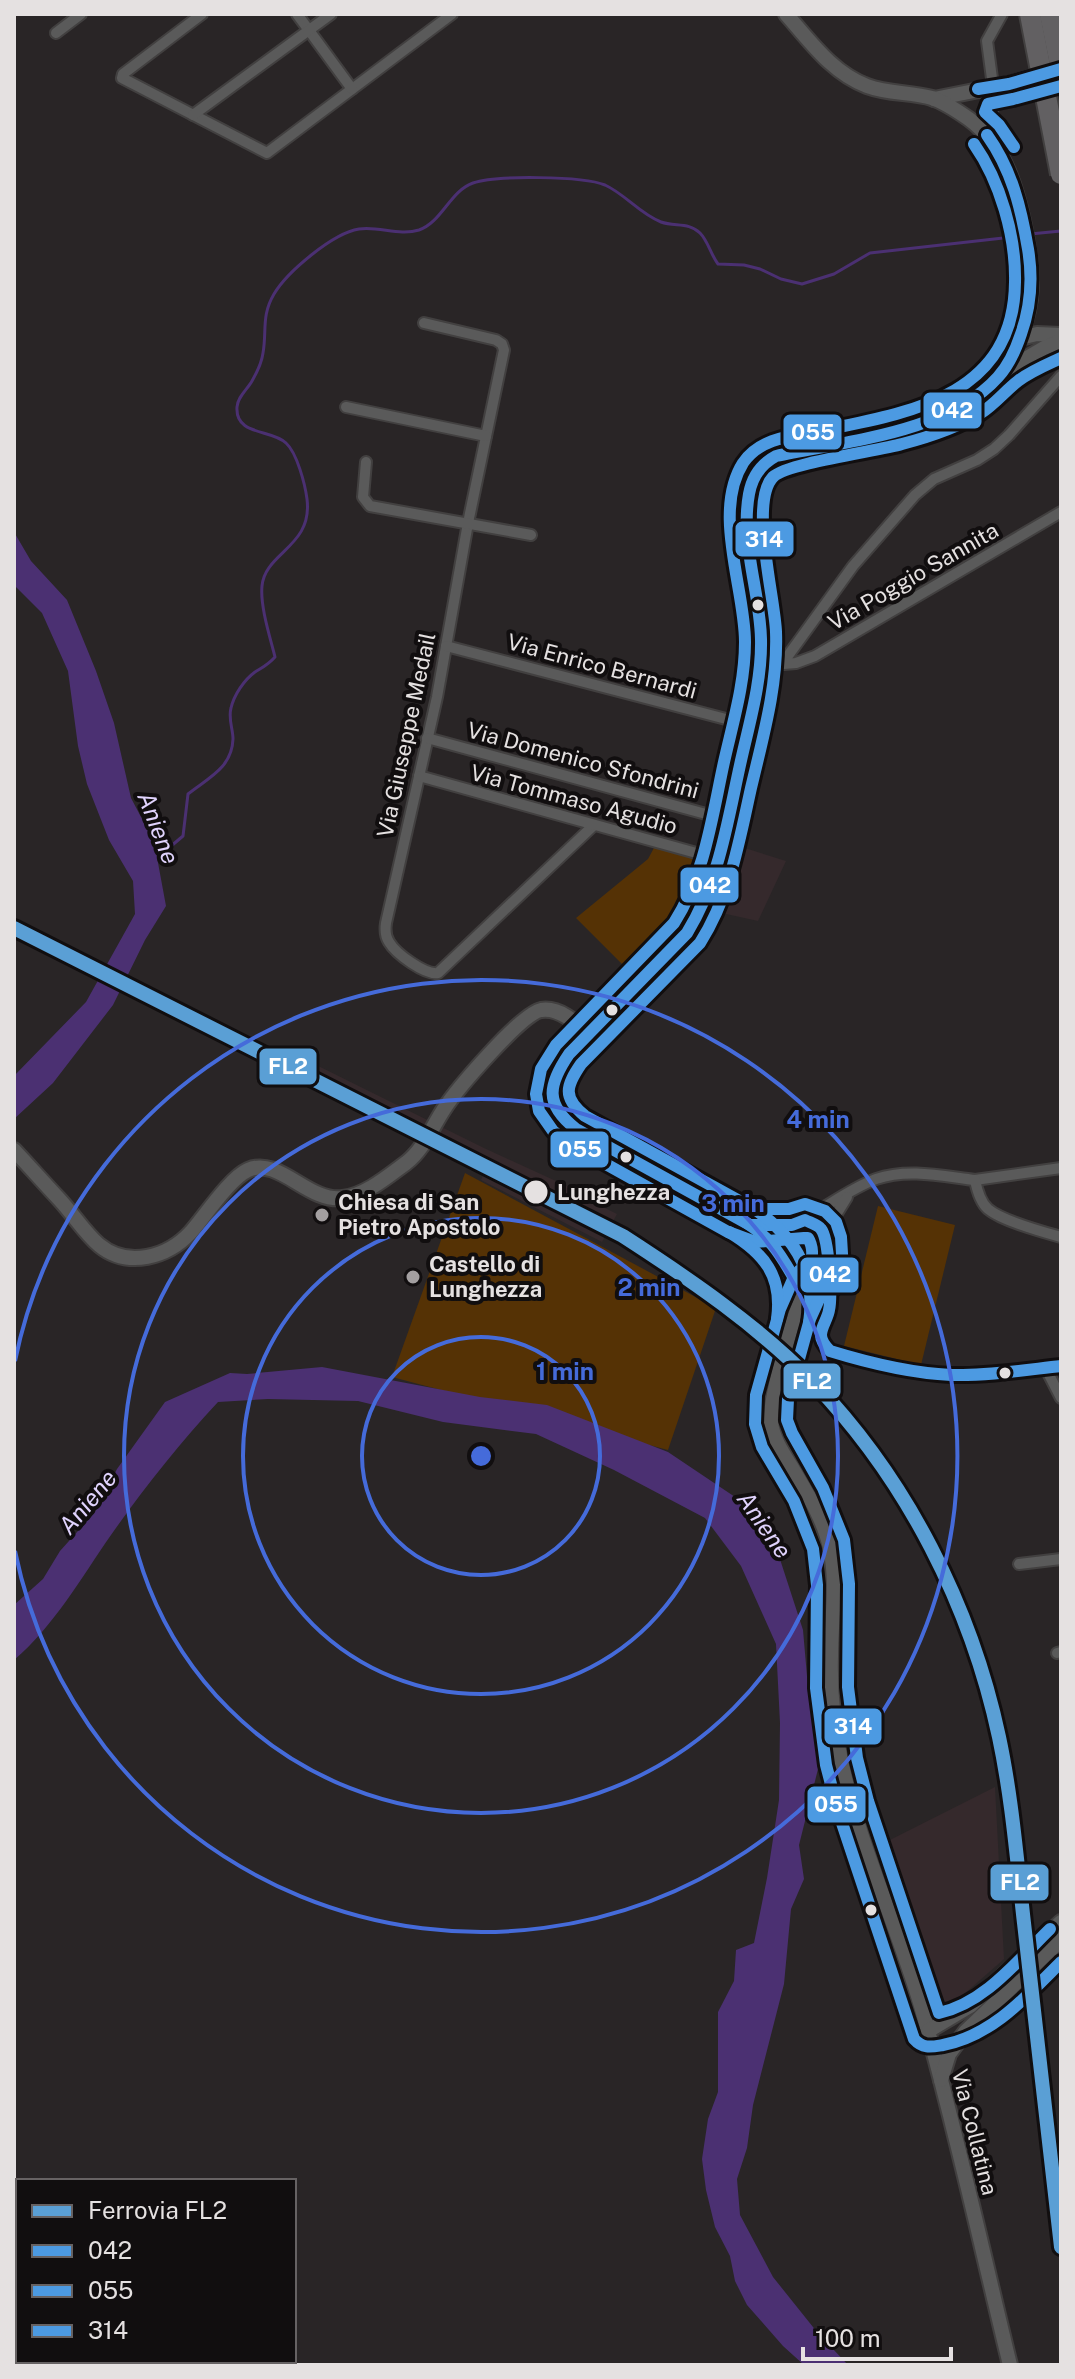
<svg xmlns="http://www.w3.org/2000/svg" width="1075" height="2379" font-family="'Public Sans',sans-serif">
<rect width="100%" height="100%" fill="#292526"/>
<g fill="#35292c">
<polygon points="729,843 786,861 758,921 708,910"/>
<polygon points="290,1052 484,1148 569,1187 573,1189 573,1192 617,1214 602,1242 481,1180 483,1175 281,1071"/>
<polygon points="995,1787 1004,1959 955,2002 933,2002 924,1994 921,1975 880,1845"/>
</g>
<g fill="#553205">
<polygon points="655,846 713,862 706,889 686,928 637,979 576,918 648,859"/>
<polygon points="465,1173 716,1308 668,1450 392,1377"/>
<polygon points="878,1206 955,1225 921,1365 844,1346"/>
<path d="M 801,1229 C 822,1229 819,1252 819,1268 L 812,1274 L 804,1272 L 792,1242 L 793,1235 Z"/>
</g>
<g fill="#4b3072">
<polygon points="14,532 31,561 67,600 96,671 114,723 131,798 151,836 156,852 166,906 145,940 113,1005 53,1083 14,1119 14,1076 86,1002 135,914 133,881 109,840 87,784 78,746 68,671 42,613 14,585"/>
<path d="M 322,1367 L 480,1397 L 547,1405 L 668,1452 L 741,1501 L 777,1550 L 803,1630 L 807,1676 L 821,1757 L 799,1845 L 804,1879 L 791,1909 L 784,1984 L 753,2105 L 747,2148 L 737,2179 L 740,2215 L 773,2277 L 817,2332 L 848,2365 L 804,2365 L 783,2346 L 747,2305 L 735,2281 L 730,2256 L 715,2227 L 706,2190 L 702,2159 L 708,2119 L 718,2092 L 718,2012 L 734,1981 L 736,1950 L 754,1943 L 767,1878 L 779,1800 L 780,1723 L 776,1644 L 741,1566 L 705,1518 L 614,1470 L 536,1434 L 443,1422 L 358,1401 L 268,1399 L 218,1402 C 179,1444 144,1488 111,1535 C 81,1578 54,1626 14,1660 L 14,1605 L 43,1579 L 60,1551 L 95,1512 L 117,1469 L 165,1402 L 230,1373 L 247,1374 Z"/>
</g>
<g fill="none" stroke-linecap="round" stroke-linejoin="round">
<g stroke="#4b3072" stroke-width="3">
<polyline points="1030,234 1061,231"/>
<path d="M 156,852 L 170,847 L 183,836 L 188,794 C 208,778 232,768 233,739 C 233,729 228,719 231,708 C 234,695 244,680 255,672 C 263,667 268,665 275,657 C 270,637 260,606 262,586 C 265,552 313,547 307,499 C 305,484 297,453 286,443 C 272,429 235,436 237,407 C 238,396 247,390 252,381 C 256,374 262,361 263,353 C 267,331 261,316 274,294 C 287,272 333,233 359,229 C 379,226 399,236 419,230 C 442,222 450,191 473,183 C 495,175 583,176 605,185 C 625,194 640,214 661,222 C 675,227 689,222 700,233 C 708,241 711,255 718,264 L 744,265 L 760,269 L 781,279 L 802,284 L 834,274 L 870,253 L 1012,237"/>
</g>
<defs>
<g id="minor">
<polyline points="202,14 123,74 122,78 267,153 452,14"/>
<polyline points="297,14 352,89"/>
<polyline points="56,33 81,14"/>
<polyline points="993,86 987,41 1002,14"/>
<polyline points="193,115 331,14"/>
<path d="M 424,323 L 496,340 L 502,344 L 504,350 L 468,523 L 437,697 L 386,923 C 385,930 385,936 389,942 C 396,954 425,975 438,973 L 594,825"/>
<polyline points="346,407 486,436"/>
<polyline points="366,462 363,497 370,506 531,535"/>
<polyline points="446,646 749,725"/>
<polyline points="782,664 853,566 915,495 934,479 977,460 994,449 1009,435 1061,376"/>
<polyline points="760,666 796,663 815,656 1061,512"/>
<polyline points="427,738 728,820"/>
<polyline points="419,776 718,859"/>
<polyline points="975,1180 1061,1168"/>
<path d="M 800,1221 C 826,1208 849,1189 876,1179 C 908,1168 942,1176 975,1180 C 977,1190 980,1202 988,1209 C 1002,1221 1043,1232 1061,1237"/>
<polyline points="826,1242 834,1218 847,1197"/>
<path d="M 816,1283 C 826,1305 811,1338 833,1352 C 871,1361 910,1373 949,1375 C 986,1376 1024,1370 1061,1366"/>
<path d="M 824,1325 C 832,1304 835,1285 827,1263"/>
<polyline points="1045,1367 1061,1398"/>
<polyline points="1019,1564 1061,1559"/>
<polyline points="1057,1653 1061,1652"/>
</g>
<g id="tertiary">
<polyline points="934,99 1009,84 1049,72"/>
<polyline points="987,135 991,104 1009,84"/>
<polyline points="1020,338 1037,334 1061,335"/>
<polyline points="1003,372 1044,348 1061,341"/>
<path d="M 14,1150 C 29,1166 44,1183 59,1199 C 73,1214 84,1232 99,1245 C 128,1269 168,1257 191,1232 C 205,1216 230,1178 248,1170 C 279,1156 308,1203 343,1198 C 366,1195 387,1177 406,1163 C 424,1149 432,1127 444,1109 C 457,1089 521,1014 541,1010 C 559,1007 576,1022 588,1034"/>
<path d="M 803,1220 L 817,1225 C 836,1245 832,1303 793,1278 C 782,1256 773,1230 803,1220 Z"/>
<polyline points="750,1225 792,1225"/>
<path d="M 786,1262 L 775,1248 L 750,1225 L 569,1125 C 542,1102 551,1079 569,1054 L 687,933 C 720,887 728,819 740,765 C 749,724 762,681 761,639 C 760,593 742,545 748,499 C 750,480 758,464 776,456 C 840,440 952,431 997,380 C 1008,368 1014,352 1020,337 C 1034,300 1033,275 1026,236 C 1018,194 1006,146 969,119 C 959,112 944,102 932,98 C 911,92 888,94 867,86 C 832,73 810,41 786,14"/>
<path d="M 810,1283 C 796,1299 769,1401 771,1422 C 773,1440 785,1456 794,1471 C 808,1495 824,1520 830,1548 C 838,1583 831,1620 831,1656 C 830,1692 834,1730 842,1765 C 860,1847 897,1925 921,2006 C 955,2125 981,2246 1010,2365"/>
<polyline points="928,2031 970,2006 1061,1922"/>
<polyline points="941,2080 949,2054 966,2031 1061,1940"/>
</g>
</defs>
<use href="#minor" stroke="#424040" stroke-width="14"/>
<use href="#tertiary" stroke="#424040" stroke-width="18"/>
<use href="#minor" stroke="#5a5a5a" stroke-width="10"/>
<use href="#tertiary" stroke="#5a5a5a" stroke-width="14"/>
<defs>
<g id="motorway-bridge">
<polyline points="1030,14 1061,174"/>
<polyline points="1050,14 1061,69"/>
</g>
</defs>
<use href="#motorway-bridge" stroke="#424040" stroke-width="24" stroke-linecap="butt"/>
<use href="#motorway-bridge" stroke="#626062" stroke-width="20"/>
<defs>
<g id="bus-1">
<polyline points="978,89 1009,84 1061,69"/>
<path d="M 987,135 C 1012,170 1021,208 1028,249 C 1033,279 1031,306 1021,334 C 1016,349 1009,365 998,377 C 948,433 845,441 776,456 C 761,464 752,477 749,494 C 740,543 760,591 761,639 C 762,682 749,724 740,765 C 727,824 719,881 687,933 L 569,1054 C 548,1085 544,1104 576,1129 L 750,1225 L 792,1225 L 805,1220 C 811,1223 818,1225 821,1229 C 829,1239 832,1297 829,1310 C 828,1318 821,1327 821,1335 C 821,1341 826,1347 830,1351 C 869,1363 909,1373 951,1375 C 987,1376 1025,1370 1061,1366"/>
<path d="M 739,1218 C 770,1237 778,1250 795,1280 L 804,1283 L 816,1283"/>
</g>
<g id="bus-2">
<path d="M 974,144 C 1000,181 1016,236 1015,282 C 1014,397 909,413 819,431 C 791,436 760,438 743,463 C 712,512 745,589 745,642 C 745,683 733,722 724,762 C 712,817 705,874 674,923 L 556,1045 L 541,1069 L 536,1094 L 539,1111 L 553,1131 L 568,1143 L 728,1232 L 755,1242 L 804,1238 L 808,1238 C 813,1246 813,1257 810,1266 L 800,1270 L 794,1277 L 780,1309 L 756,1395 L 755,1424 L 762,1447 L 794,1501 L 813,1549 L 817,1585 L 816,1688 L 826,1765 L 838,1811 L 914,2039 C 923,2049 931,2047 943,2045 C 992,2036 1027,1996 1061,1962"/>
<polyline points="1014,147 999,125 985,112 988,104 1013,99 1061,86"/>
<path d="M 729,1232 C 764,1253 783,1276 777,1319"/>
</g>
<g id="bus-3">
<path d="M 747,1204 C 792,1233 817,1268 809,1323"/>
<path d="M 1050,1929 C 1018,1960 985,2003 939,2013 L 868,1801 L 857,1758 L 848,1687 L 849,1584 L 844,1540 L 823,1488 L 792,1433 L 787,1420 L 788,1399 L 810,1319 L 820,1297 L 833,1290 L 843,1270 L 841,1237 L 836,1222 L 825,1211 L 805,1204 L 789,1209 L 754,1209 L 585,1116 C 562,1097 566,1086 581,1064 L 700,943 C 730,896 739,842 751,788 C 763,737 778,685 776,632 C 775,598 749,502 773,477 C 787,463 878,451 902,444 C 929,437 957,428 981,413 C 995,404 1005,391 1018,381 C 1031,371 1046,365 1061,358"/>
</g>
</defs>
<use href="#bus-1" stroke="#110e0f" stroke-width="18"/>
<use href="#bus-2" stroke="#110e0f" stroke-width="18"/>
<use href="#bus-3" stroke="#110e0f" stroke-width="18"/>
<use href="#bus-1" stroke="#4c9ae2" stroke-width="12"/>
<use href="#bus-2" stroke="#4c9ae2" stroke-width="12"/>
<use href="#bus-3" stroke="#4c9ae2" stroke-width="12"/>
<defs>
<path id="rail-1" d="M 14,928 L 623,1236 C 691,1280 757,1325 814,1383 C 907,1480 971,1606 999,1737 C 1012,1798 1017,1861 1024,1923 C 1037,2031 1048,2139 1061,2247"/>
</defs>
<use href="#rail-1" stroke="#110e0f" stroke-width="20"/>
<use href="#rail-1" stroke="#5a9fd5" stroke-width="14"/>
</g>
<g fill="none" stroke="#456bda" stroke-width="4">
<circle cx="481" cy="1456" r="119"/>
<circle cx="481" cy="1456" r="238"/>
<circle cx="481" cy="1456" r="357"/>
<path d="M15 1361A476 476 0 1 1 15 1551"/>
</g>
<g fill="#e5e1e1" stroke="#110e0f" stroke-width="3">
<circle cx="758" cy="605" r="7"/>
<circle cx="612" cy="1010" r="7"/>
<circle cx="626" cy="1157" r="7"/>
<circle cx="536" cy="1192" r="13"/>
<circle cx="1005" cy="1373" r="7"/>
<circle cx="871" cy="1910" r="7"/>
</g>
<g fill="#a39fa0" stroke="#110e0f" stroke-width="3">
<circle cx="322" cy="1215" r="8"/>
<circle cx="413" cy="1277" r="8"/>
</g>
<g text-anchor="middle" stroke-width="8" stroke-linejoin="round" paint-order="stroke">
<g font-size="22" fill="#e5e1e1" stroke="#110e0f">
<text transform="translate(913 576) rotate(-30)" y="8">Via Poggio Sannita</text>
<text transform="translate(602 666) rotate(15)" y="8">Via Enrico Bernardi</text>
<text transform="translate(406 735) rotate(-78)" y="8">Via Giuseppe Medail</text>
<text transform="translate(583 760) rotate(15)" y="8">Via Domenico Sfondrini</text>
<text transform="translate(574 799) rotate(15)" y="8">Via Tommaso Agudio</text>
<text transform="translate(975 2132) rotate(76)" y="8">Via Collatina</text>
</g>
<g font-size="22" font-weight="bold" fill="#e5e1e1" stroke="#110e0f" text-anchor="start">
<text x="557" y="1200">Lunghezza</text>
</g>
<g font-size="22" font-weight="bold" fill="#e5e1e1" stroke="#110e0f" text-anchor="start">
<text x="338" y="1210">Chiesa di San<tspan x="338" dy="25">Pietro Apostolo</tspan></text>
<text x="429" y="1272">Castello di<tspan x="429" dy="25">Lunghezza</tspan></text>
</g>
<g font-size="24" font-style="italic" fill="#e0d3fd" stroke="#110e0f">
<text transform="translate(158 828) rotate(69)" y="8">Aniene</text>
<text transform="translate(88 1502) rotate(-50)" y="8">Aniene</text>
<text transform="translate(764 1525) rotate(55)" y="8">Aniene</text>
</g>
</g>
<circle cx="481" cy="1456" r="12" fill="#456bda" stroke="#110e0f" stroke-width="4"/>
<g font-size="24" text-anchor="middle" font-weight="bold" fill="#456bda" stroke="#110e0f" stroke-width="8" stroke-linejoin="round" paint-order="stroke">
<text x="818" y="1128">4 min</text>
<text x="733" y="1212">3 min</text>
<text x="649" y="1296">2 min</text>
<text x="565" y="1380">1 min</text>
</g>
<g stroke="#110e0f" stroke-width="3">
<rect x="922" y="391" width="61" height="39" rx="8" fill="#4c9ae2"/>
<rect x="782" y="413" width="61" height="38" rx="8" fill="#4c9ae2"/>
<rect x="734" y="520" width="61" height="38" rx="8" fill="#4c9ae2"/>
<rect x="679" y="866" width="61" height="38" rx="8" fill="#4c9ae2"/>
<rect x="258" y="1047" width="60" height="39" rx="8" fill="#5a9fd5"/>
<rect x="549" y="1130" width="61" height="39" rx="8" fill="#4c9ae2"/>
<rect x="799" y="1256" width="61" height="38" rx="8" fill="#4c9ae2"/>
<rect x="782" y="1362" width="60" height="38" rx="8" fill="#5a9fd5"/>
<rect x="823" y="1707" width="60" height="39" rx="8" fill="#4c9ae2"/>
<rect x="806" y="1785" width="61" height="39" rx="8" fill="#4c9ae2"/>
<rect x="989" y="1863" width="61" height="39" rx="8" fill="#5a9fd5"/>
</g>
<g font-size="22" text-anchor="middle" font-weight="bold" fill="#fff">
<text x="952" y="418">042</text>
<text x="813" y="440">055</text>
<text x="764" y="547">314</text>
<text x="710" y="893">042</text>
<text x="288" y="1074">FL2</text>
<text x="580" y="1157">055</text>
<text x="830" y="1282">042</text>
<text x="812" y="1389">FL2</text>
<text x="853" y="1734">314</text>
<text x="836" y="1812">055</text>
<text x="1020" y="1890">FL2</text>
</g>
<rect width="1075" height="2379" fill="none" stroke="#e5e1e1" stroke-width="32"/>
<rect x="16" y="2179" width="280" height="184" fill="#110e0f" stroke="#666263" stroke-width="2"/>
<rect x="32" y="2205" width="40" height="12" fill="#5a9fd5" stroke="#666263" stroke-width="2"/>
<text x="88" y="2219" font-size="24" fill="#e5e1e1">Ferrovia FL2</text>
<rect x="32" y="2245" width="40" height="12" fill="#4c9ae2" stroke="#666263" stroke-width="2"/>
<text x="88" y="2259" font-size="24" fill="#e5e1e1">042</text>
<rect x="32" y="2285" width="40" height="12" fill="#4c9ae2" stroke="#666263" stroke-width="2"/>
<text x="88" y="2299" font-size="24" fill="#e5e1e1">055</text>
<rect x="32" y="2325" width="40" height="12" fill="#4c9ae2" stroke="#666263" stroke-width="2"/>
<text x="88" y="2339" font-size="24" fill="#e5e1e1">314</text>
<path d="M803 2347v12h148v-12" fill="none" stroke="#e5e1e1" stroke-width="4"/>
<text x="815" y="2347" font-size="24" fill="#e5e1e1" stroke="#110e0f" stroke-width="6" paint-order="stroke">100 m</text>
</svg>
